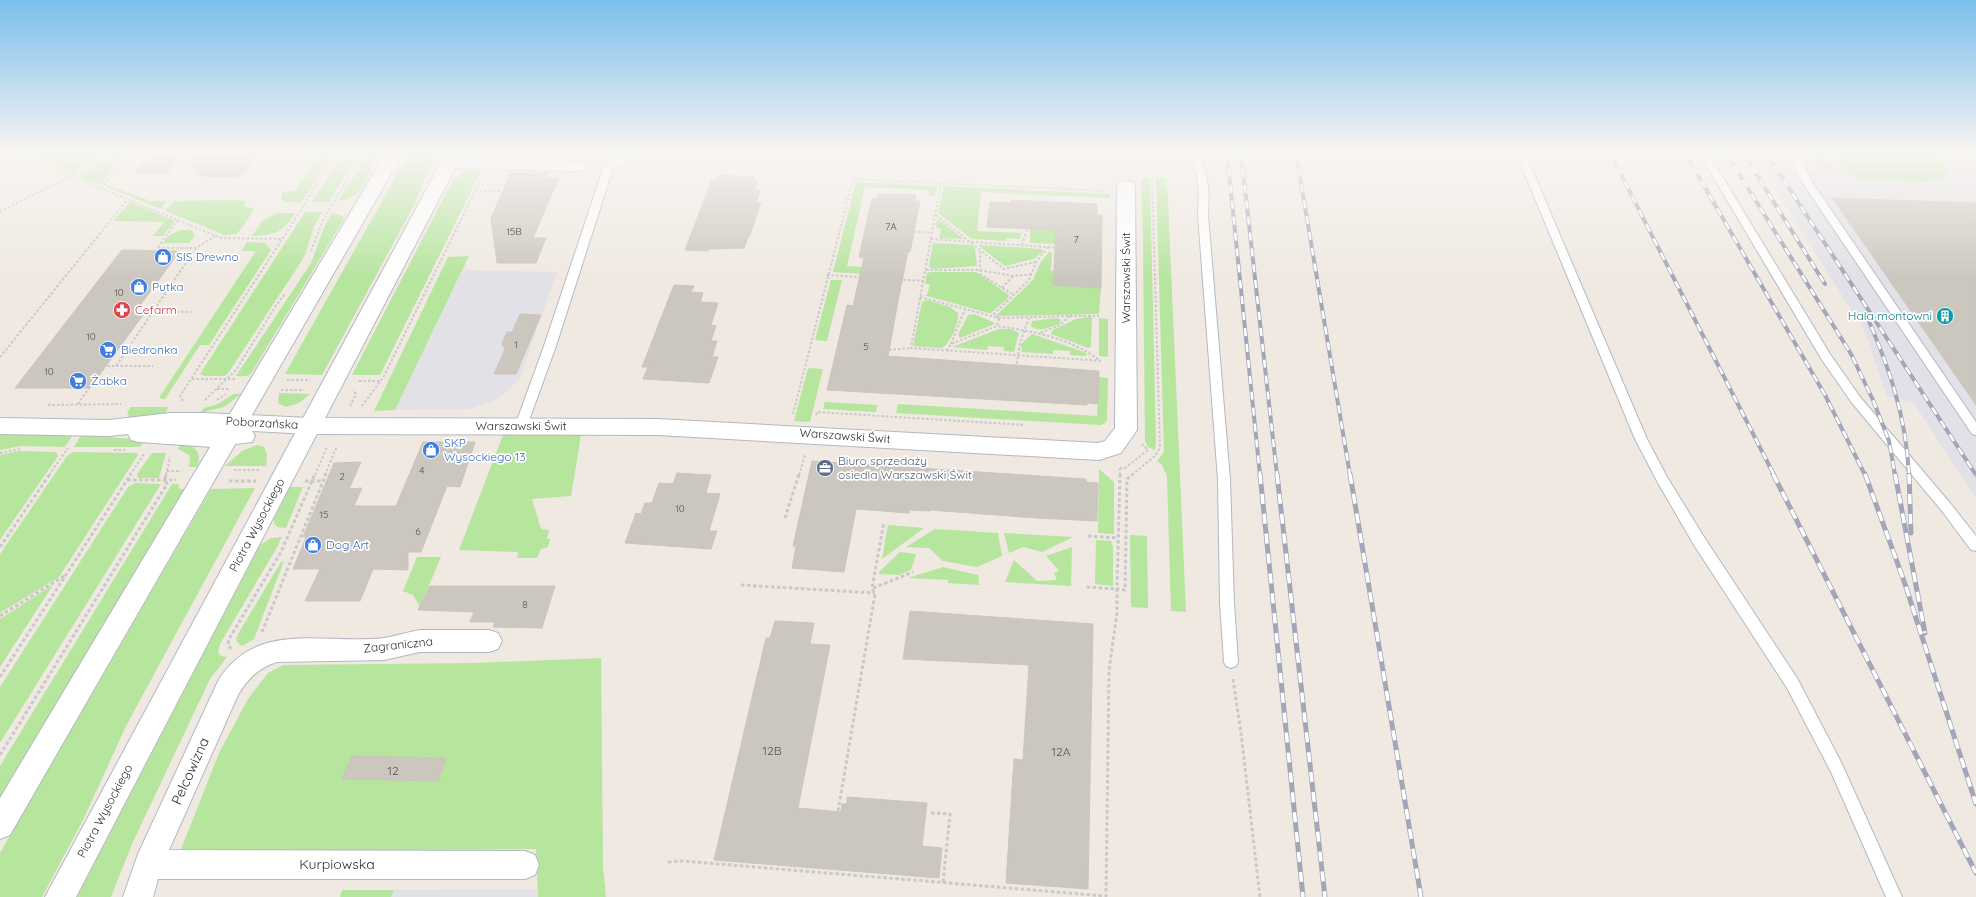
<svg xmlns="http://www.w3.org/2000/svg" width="1976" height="897" font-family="Quicksand,sans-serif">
<rect width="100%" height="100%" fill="#efe9e1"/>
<g fill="#e3e1e8">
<polygon points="1753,153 1976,153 1976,498 1914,403 1887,396 1865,332"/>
<polygon points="463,270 557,272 520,378 498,399 470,409 395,410"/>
<polygon points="537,889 538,897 391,897 394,890"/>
</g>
<g fill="#b6e59e">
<polygon points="23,153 109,153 72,172"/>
<polygon points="119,153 126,153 100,185 79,177 82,173"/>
<polygon points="308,153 333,153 301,202 287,202 281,199 282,192 295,191 319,155"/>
<path d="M 362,153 L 377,153 C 367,176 366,197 338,201 L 362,164 Z"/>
<polygon points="409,153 435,153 413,207 322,375 285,374"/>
<path d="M 1808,153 L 1821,153 L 1833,168 L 1831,171 C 1819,172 1814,162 1808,153 Z"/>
<path d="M 1833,153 L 1932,153 L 1944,166 L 1946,175 L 1943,178 L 1931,180 L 1932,182 L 1864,180 C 1848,177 1842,166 1833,153 Z"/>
<polygon points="352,155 352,165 329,202 312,202 338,160"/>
<polygon points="481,171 380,375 352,375 453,180 464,172"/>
<polygon points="1141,178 1150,178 1156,442 1155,450 1148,447 1145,441 1143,241"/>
<polygon points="1156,178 1167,178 1186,612 1171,611 1167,476 1162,465 1157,461 1164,452"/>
<polygon points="856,182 937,186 935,196 929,196 929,190 865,187 847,266 881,268 880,275 833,272"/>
<polygon points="107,185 151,201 166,201 161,209 106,187"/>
<polygon points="944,186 1110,194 1110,198 981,192 977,231 1021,233 1020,239 1006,238 1006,241 972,239 938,213"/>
<polygon points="242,200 246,201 244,206 255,209 237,234 225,235 165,211 174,201"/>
<polygon points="130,202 175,221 163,236 153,236 164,222 113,221"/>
<polygon points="305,212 322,212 315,225 304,257 229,372 225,376 204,376 200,374"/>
<path d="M 277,213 L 295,213 C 282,233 276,235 252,236 L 262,221 Z"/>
<polygon points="332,213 342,216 344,219 252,372 248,376 236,376 311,263 325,225"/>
<polygon points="937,220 941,221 963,239 939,238 941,229 936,228"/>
<polygon points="1057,227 1056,244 1030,243 1030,229"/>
<polygon points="181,230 192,230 195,236 189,243 163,243 169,235"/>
<polygon points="247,242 265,243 271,250 209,345 200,345 165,399 159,398 256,251 242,251"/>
<polygon points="933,243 972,245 975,248 977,266 934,269 929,267"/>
<polygon points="980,245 1042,249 1043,252 1033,259 1005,266 979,246"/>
<polygon points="1049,252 1052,252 1051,271 1054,271 1053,285 1101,288 1099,314 999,316 997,315 1033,280 1040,263"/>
<polygon points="469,256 395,410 374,411 448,257"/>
<polygon points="931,272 976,272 1009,295 1008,298 991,313 989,313 923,295 927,295 930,284 925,284 927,273"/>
<polygon points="831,280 842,280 827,341 815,340"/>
<path d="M 927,300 L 950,307 L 958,313 C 959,324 951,342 942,348 L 913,346 L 922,302 Z"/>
<polygon points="974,314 995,323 992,325 960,338 958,335 968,315"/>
<polygon points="1087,317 1092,317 1091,347 1088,348 1051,334 1053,330 1076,319"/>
<path d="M 1057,318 L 1061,320 L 1059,324 C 1051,327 1038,333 1031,326 L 1032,321 Z"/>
<polygon points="1099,318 1108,319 1108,357 1099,356"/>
<polygon points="999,329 1010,329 1019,333 1014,352 1004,351 1004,347 988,346 987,350 952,347"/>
<polygon points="1032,334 1084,352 1087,354 1085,356 1070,355 1070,351 1053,350 1053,354 1022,352 1021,344"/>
<polygon points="808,368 823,369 810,422 794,421"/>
<polygon points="1098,377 1108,378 1107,421 1101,425 896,413 898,404 1097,416"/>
<polygon points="279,393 310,394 299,403 286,407 278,403"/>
<polygon points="233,394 241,394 224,407 200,413 204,408 218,404"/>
<polygon points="825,402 877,405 876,412 823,409"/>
<polygon points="131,407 167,407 168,408 163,416 130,418 127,413"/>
<polygon points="0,435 73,435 65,447 21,446 0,450"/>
<polygon points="81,435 147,440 139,447 74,447"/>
<polygon points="503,435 581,435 571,496 532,499 541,529 549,530 547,539 550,539 548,547 541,549 537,558 517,558 518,552 459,550"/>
<path d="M 181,443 C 196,446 203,453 197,467 L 189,467 L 190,462 L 189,455 L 178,449 Z"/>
<polygon points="257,445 264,447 267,455 266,466 225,466 242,451"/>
<polygon points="19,451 56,452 58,456 0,540 0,455"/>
<polygon points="74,452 137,453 138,455 59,577 0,613 0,554 67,456"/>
<polygon points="152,453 166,453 159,478 138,478 137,474"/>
<polygon points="1099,469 1114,482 1114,534 1098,533"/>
<polygon points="135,483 161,484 0,743 0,687 128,487"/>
<polygon points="172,484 178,484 180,489 185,489 0,797 0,766"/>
<polygon points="290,487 303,487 286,528 277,527 274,523 274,519"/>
<polygon points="255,488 126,726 84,818 42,897 0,897 0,853 211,489"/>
<polygon points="888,525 924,528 882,559"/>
<polygon points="935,529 998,533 1002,556 977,567 943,561 929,548 906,547"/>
<polygon points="1004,533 1073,537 1042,552 1023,547 1009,553"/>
<polygon points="1130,535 1147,536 1148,608 1131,607"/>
<polygon points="282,537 276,549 220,644 218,652 221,656 227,657 210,679 132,844 111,897 77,897 260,545 271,538"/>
<polygon points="1096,540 1111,541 1113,548 1113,586 1095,584"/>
<polygon points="1072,547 1071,586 1005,582 1014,560 1037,581 1057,580 1054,573 1059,571 1046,556"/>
<polygon points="900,552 916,554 911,570 899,575 879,574 879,572"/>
<polygon points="417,557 441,557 420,607 413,595 403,591"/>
<polygon points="284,561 254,639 242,646 240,645 236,640 238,634 281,562"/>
<polygon points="943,567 978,575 979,585 948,583 948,580 908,578"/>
<polygon points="53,585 0,667 0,619"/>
<polygon points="601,658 603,866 606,897 538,897 536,849 180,852 219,753 248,699 268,673 283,665 474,663"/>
<polygon points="342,890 394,890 391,897 340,897"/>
</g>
<g fill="#cbc7bf" stroke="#cbc5ba">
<polygon points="152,153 183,153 167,173 135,173"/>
<polygon points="184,153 258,153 244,173 236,177 200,176"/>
<polygon points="511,173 549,173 544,178 559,178 533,238 546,238 536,263 497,263 491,218"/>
<polygon points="719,175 754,177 753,180 758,180 755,191 760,191 756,203 761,203 750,235 749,235 744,248 709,249 708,251 685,250 712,180 717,180"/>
<polygon points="878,194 916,195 915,201 920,201 910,252 908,252 899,296 888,356 1099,371 1098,404 1087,403 1087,405 827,390 847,305 853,306 864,258 859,257 872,198 877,199"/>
<polygon points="1832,198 1976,203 1976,405 1849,222"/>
<polygon points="1011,200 1097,204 1097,215 1102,215 1101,288 1053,285 1056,230 987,227 990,202 1011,203"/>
<polygon points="122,250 180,251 133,315 143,315 90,388 15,388"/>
<polygon points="674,285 694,286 691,292 703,293 700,302 718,303 711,325 716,326 711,341 717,341 712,357 718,357 709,383 643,379 648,367 642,367"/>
<polygon points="520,314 541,315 516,374 494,374 505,349 502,344 507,332 512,332"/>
<polygon points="423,442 475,442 460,487 447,486 421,552 408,552 408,570 373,569 360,601 305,601 320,569 293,569 306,537 303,537 334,463 361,462 349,489 362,488 354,506 396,506"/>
<polygon points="812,461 1086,479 1086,482 1098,483 1097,521 1036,518 930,510 930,511 909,510 909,513 856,509 844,572 792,568 796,546 793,546"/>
<polygon points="677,473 711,475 706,493 720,494 709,531 717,531 711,549 625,543 636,513 641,514 645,503 652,503 659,483 673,484"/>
<polygon points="430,586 555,586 542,628 493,627 495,622 470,622 474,612 418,610"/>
<polygon points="910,611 1093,624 1088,889 1006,883 1014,759 1023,760 1029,665 903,659"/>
<polygon points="775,621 814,623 810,644 830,645 798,808 841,812 842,804 847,804 847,797 927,803 922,846 942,848 939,878 714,860 766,638 770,638"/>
<polygon points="352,756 397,757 446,758 438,781 342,779"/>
</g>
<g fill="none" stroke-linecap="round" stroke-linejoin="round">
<defs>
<g id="lane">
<polygon points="612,153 621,153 617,160 638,153 652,153 613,168 556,346 527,426 525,429 517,429 515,426 544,346 604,166"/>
<path d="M 1186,153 L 1195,153 C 1210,171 1209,193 1208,215 L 1230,480 L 1234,603 L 1238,662 L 1236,666 L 1231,668 L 1226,666 L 1224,662 L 1220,603 L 1218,480 L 1198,215 C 1199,191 1201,173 1186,153 Z"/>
<polygon points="1516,153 1525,153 1647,439 1667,477 1704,537 1797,678 1841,762 1902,897 1886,897 1831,772 1787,688 1694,545 1658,483 1635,439"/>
<polygon points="1699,153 1708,153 1830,354 1860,397 1950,503 1976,536 1976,551 1971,550 1942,511 1852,403 1822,360"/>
<polygon points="1789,153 1798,153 1812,182 1976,422 1976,435 1972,434 1802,182"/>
</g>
<g id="street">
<polygon points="450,159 578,161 584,162 587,166 584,170 578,171 444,168 441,164 444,160"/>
<polygon points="1126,181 1132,182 1135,186 1137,430 1121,453 1099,460 658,435 309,434 252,431 255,436 252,442 212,447 139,442 131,440 128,434 109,436 0,434 0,418 109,420 170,413 205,413 309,418 658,419 1098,443 1105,441 1115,428 1117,186 1120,182"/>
<path d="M 420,630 L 489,630 L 498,633 L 502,641 L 498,649 L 489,652 L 420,652 L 384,660 L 277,662 C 259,667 247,680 238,695 L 169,850 L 525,851 L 535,855 L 539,865 L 535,875 L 525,879 L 158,879 L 153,897 L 123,897 L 138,854 L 219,679 C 259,619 324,645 384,638 C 396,636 408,632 420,630 Z"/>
</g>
<g id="secondary">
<polygon points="386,153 403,153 10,835 0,839 0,798"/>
<polygon points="446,153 463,153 76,897 45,897"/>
</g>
</defs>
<use href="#lane" stroke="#b4b7c1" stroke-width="2"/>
<use href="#street" stroke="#b4b7c1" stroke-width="2"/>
<use href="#secondary" stroke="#b4b7c1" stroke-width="2"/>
<g stroke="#c9c9c9" stroke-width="2" stroke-dasharray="2.5 2" stroke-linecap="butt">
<polyline points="16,153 221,238 282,239"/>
<polyline points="332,160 346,153"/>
<polyline points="0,162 8,153"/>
<polyline points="941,183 911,348 1103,361"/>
<polyline points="101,188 130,153"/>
<polyline points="475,191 502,191"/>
<polyline points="0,212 115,153"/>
<polyline points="936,215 1004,269 1036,262"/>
<polyline points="178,220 157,248 196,248 215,236"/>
<polyline points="909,231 933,233"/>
<polyline points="931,239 1060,248"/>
<polyline points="1022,245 1028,226"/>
<path d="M 1048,247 L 1036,262 L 1029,280 L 994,314 L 999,318 L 997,326 C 1032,331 1070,338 1099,360"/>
<polyline points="311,251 323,220 356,165 357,153"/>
<polyline points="980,251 980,274 1014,295"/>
<polyline points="926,270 979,270 1014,276 1033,274"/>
<polyline points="827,275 923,281"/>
<polyline points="1002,288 1013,276"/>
<polyline points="920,297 999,318 1070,316 1060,325 1040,333"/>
<polyline points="154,311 191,312"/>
<polyline points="1070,316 1099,316"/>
<polyline points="951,344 965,309"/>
<polyline points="889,350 911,348"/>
<polyline points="947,351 951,344 997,326"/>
<polyline points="0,357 128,199"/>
<polyline points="116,366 153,366"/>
<polyline points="1016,368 1020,343 1029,318"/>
<polyline points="192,379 236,379"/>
<polyline points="287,380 310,380"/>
<polyline points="359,381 380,381"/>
<polyline points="217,389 230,389"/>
<polyline points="281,390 304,390"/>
<polyline points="205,400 236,370 277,304 286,293"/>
<polyline points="217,400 226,394"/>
<polyline points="183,401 180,396 303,207 335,153"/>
<polyline points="78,404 104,366 116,366 196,248"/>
<polyline points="48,405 121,404"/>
<polyline points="350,406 356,394 353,390"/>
<polyline points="362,406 384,376 480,181"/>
<polyline points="793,414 853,179 1106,191"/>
<polyline points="816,415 817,412 1024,425"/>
<polyline points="114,450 125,450"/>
<polyline points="0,453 21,449"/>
<polyline points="1120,468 1125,468 1148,450 1142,444"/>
<polyline points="234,470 261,470"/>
<polyline points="167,471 181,471"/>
<polyline points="49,475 68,448"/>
<polyline points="130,475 144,454"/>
<polyline points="166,475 170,457"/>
<polyline points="315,475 327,447"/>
<polyline points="325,475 337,446"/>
<polyline points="799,475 805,455"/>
<polyline points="1120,475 1120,468"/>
<polyline points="1132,475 1156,455 1160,447 1152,179"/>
</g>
<g stroke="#c9c9c9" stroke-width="3" stroke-dasharray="3.5 2.5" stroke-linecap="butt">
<polyline points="1120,474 1117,589 1125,590 1127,479 1133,474"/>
<polyline points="127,480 176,480"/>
<polyline points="229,481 256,481"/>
<polyline points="305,481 323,481"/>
<polyline points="785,518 799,474"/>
<polyline points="1088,536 1118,538"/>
<polyline points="0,547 50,474"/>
<polyline points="741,585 875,593"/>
<polyline points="873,588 913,572"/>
<polyline points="0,616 64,576"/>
<polyline points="262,632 326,474"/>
<polyline points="231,649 228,644 229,639 281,552 315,474"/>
<polyline points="0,677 131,474"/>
<polyline points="1233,679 1241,733 1260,897"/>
<polyline points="0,755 167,484 165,480 166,474"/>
<polyline points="838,811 875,594 872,588 884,522"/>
<polyline points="931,813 950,814 943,883"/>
<polyline points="668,862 682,861 1106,896 1109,670 1117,613 1117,589 1087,587"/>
</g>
<use href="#lane" fill="#fff" fill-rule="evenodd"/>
<use href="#street" fill="#fff" fill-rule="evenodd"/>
<use href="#secondary" fill="#fff" fill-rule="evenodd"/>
<defs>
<g id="rail-far1">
<polyline points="1227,153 1260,475"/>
<polyline points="1241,153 1277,475"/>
<polyline points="1296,153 1350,475"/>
<polyline points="1610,153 1774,475"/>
<polyline points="1685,153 1825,395 1865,475"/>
<polyline points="1726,153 1851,354 1873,400 1889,441 1895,475"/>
<polyline points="1743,153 1825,284"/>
<polyline points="1766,153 1976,475"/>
<path d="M 1865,312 C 1889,367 1906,415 1909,475"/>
</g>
<g id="rail">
<polyline points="1260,474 1303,897"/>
<polyline points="1277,474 1325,897"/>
<polyline points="1350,474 1421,897"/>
<polyline points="1773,474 1976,873"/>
<polyline points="1865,474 1904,581 1976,804"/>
<polyline points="1895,474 1925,633"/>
<polyline points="1909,474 1911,533"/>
</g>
</defs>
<use href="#rail-far1" stroke="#a3a6b8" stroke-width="4"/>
<use href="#rail" stroke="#a3a6b8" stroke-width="5"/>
<use href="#rail-far1" stroke="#fff" stroke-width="2.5" stroke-dasharray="8" stroke-linecap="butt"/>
<use href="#rail" stroke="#fff" stroke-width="3.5" stroke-dasharray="10" stroke-linecap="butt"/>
</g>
<linearGradient id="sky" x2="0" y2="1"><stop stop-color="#7abfeb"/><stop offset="0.55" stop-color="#f8f5f2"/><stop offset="1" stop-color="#f8f5f2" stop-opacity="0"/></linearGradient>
<rect width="1976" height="279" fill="url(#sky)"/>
<defs>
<symbol id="shop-disc" viewBox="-11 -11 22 22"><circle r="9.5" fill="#3f7fe0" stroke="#fff"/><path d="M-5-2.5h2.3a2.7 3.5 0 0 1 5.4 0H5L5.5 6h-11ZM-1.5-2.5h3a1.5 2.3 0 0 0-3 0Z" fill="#fff"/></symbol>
<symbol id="pharmacy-disc" viewBox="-11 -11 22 22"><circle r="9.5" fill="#e0444e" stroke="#fff"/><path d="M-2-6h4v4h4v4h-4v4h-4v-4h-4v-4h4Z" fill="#fff"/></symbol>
<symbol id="building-disc" viewBox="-11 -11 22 22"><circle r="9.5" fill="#0f9aa8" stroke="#fff"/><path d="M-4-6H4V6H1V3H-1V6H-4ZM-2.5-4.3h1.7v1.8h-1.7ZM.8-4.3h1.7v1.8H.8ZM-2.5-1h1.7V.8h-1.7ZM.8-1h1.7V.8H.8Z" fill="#fff"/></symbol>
<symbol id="supermarket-disc" viewBox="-11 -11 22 22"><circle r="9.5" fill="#3f7fe0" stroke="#fff"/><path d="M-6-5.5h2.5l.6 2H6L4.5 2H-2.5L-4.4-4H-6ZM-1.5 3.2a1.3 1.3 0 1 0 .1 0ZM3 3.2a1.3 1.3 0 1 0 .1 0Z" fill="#fff"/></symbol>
<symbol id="office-disc" viewBox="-11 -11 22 22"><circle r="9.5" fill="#5c6f8a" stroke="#fff"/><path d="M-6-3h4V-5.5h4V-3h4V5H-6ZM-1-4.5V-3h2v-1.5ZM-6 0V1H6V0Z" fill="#fff"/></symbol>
</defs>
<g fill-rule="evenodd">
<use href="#shop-disc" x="153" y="247" width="20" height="20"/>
<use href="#shop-disc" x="129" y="277" width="20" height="20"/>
<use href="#pharmacy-disc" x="112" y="300" width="20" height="20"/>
<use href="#building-disc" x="1935" y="306" width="20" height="20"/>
<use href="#supermarket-disc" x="98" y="340" width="20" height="20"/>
<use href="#supermarket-disc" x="68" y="371" width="20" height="20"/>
<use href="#shop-disc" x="421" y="440" width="20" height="20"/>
<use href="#office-disc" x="815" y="458" width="20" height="20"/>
<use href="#shop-disc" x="303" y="535" width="20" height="20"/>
</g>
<g text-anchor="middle" stroke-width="3.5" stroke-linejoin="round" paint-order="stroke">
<g font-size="10" fill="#555452">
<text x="891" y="230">7A</text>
<text x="514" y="235">15B</text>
<text x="1076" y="243">7</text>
<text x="119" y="296">10</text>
<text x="91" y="340">10</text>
<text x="516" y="348">1</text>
<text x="866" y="350">5</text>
<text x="49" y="375">10</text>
<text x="422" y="474">4</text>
<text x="342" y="480">2</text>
<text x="680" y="512">10</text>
<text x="324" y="518">15</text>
<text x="418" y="535">6</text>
<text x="525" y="608">8</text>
</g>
<g font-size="12" fill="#366cbe" stroke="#fff" text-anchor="start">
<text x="176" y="261">SIS Drewno</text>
<text x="152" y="291">Putka</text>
<text x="121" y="354">Biedronka</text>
<text x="91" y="385">Żabka</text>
<text x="444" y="447">SKP<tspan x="444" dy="14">Wysockiego 13</tspan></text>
<text x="326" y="549">Dog Art</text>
</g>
<g font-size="12" fill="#2e2e2e" stroke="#fff">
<text transform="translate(1126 278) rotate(-90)" y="4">Warszawski Świt</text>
<text transform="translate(262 423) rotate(3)" y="4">Poborzańska</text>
<text x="521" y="430">Warszawski Świt</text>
<text transform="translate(845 436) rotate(4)" y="4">Warszawski Świt</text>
<text transform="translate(257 525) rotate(-62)" y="4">Piotra Wysockiego</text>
<text transform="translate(398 645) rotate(-6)" y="4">Zagraniczna</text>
<text transform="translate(105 811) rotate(-62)" y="4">Piotra Wysockiego</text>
</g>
<g font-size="12" fill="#be3a42" stroke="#fff" text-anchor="start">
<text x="135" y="314">Cefarm</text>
</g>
<g font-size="12" fill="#0d838f" stroke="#fff" text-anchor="end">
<text x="1932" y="320">Hala montowni</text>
</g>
<g font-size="12" fill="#4e5e75" stroke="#fff" text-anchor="start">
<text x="838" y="465">Biuro sprzedaży<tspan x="838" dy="14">osiedla Warszawski Świt</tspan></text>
</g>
<g font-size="12" fill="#555452">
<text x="772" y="755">12B</text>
<text x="1061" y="756">12A</text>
<text x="393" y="775">12</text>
</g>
<g font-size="14" fill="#2e2e2e" stroke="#fff">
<text transform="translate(190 771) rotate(-66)" y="5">Pelcowizna</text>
<text x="337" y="869">Kurpiowska</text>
</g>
</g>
</svg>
